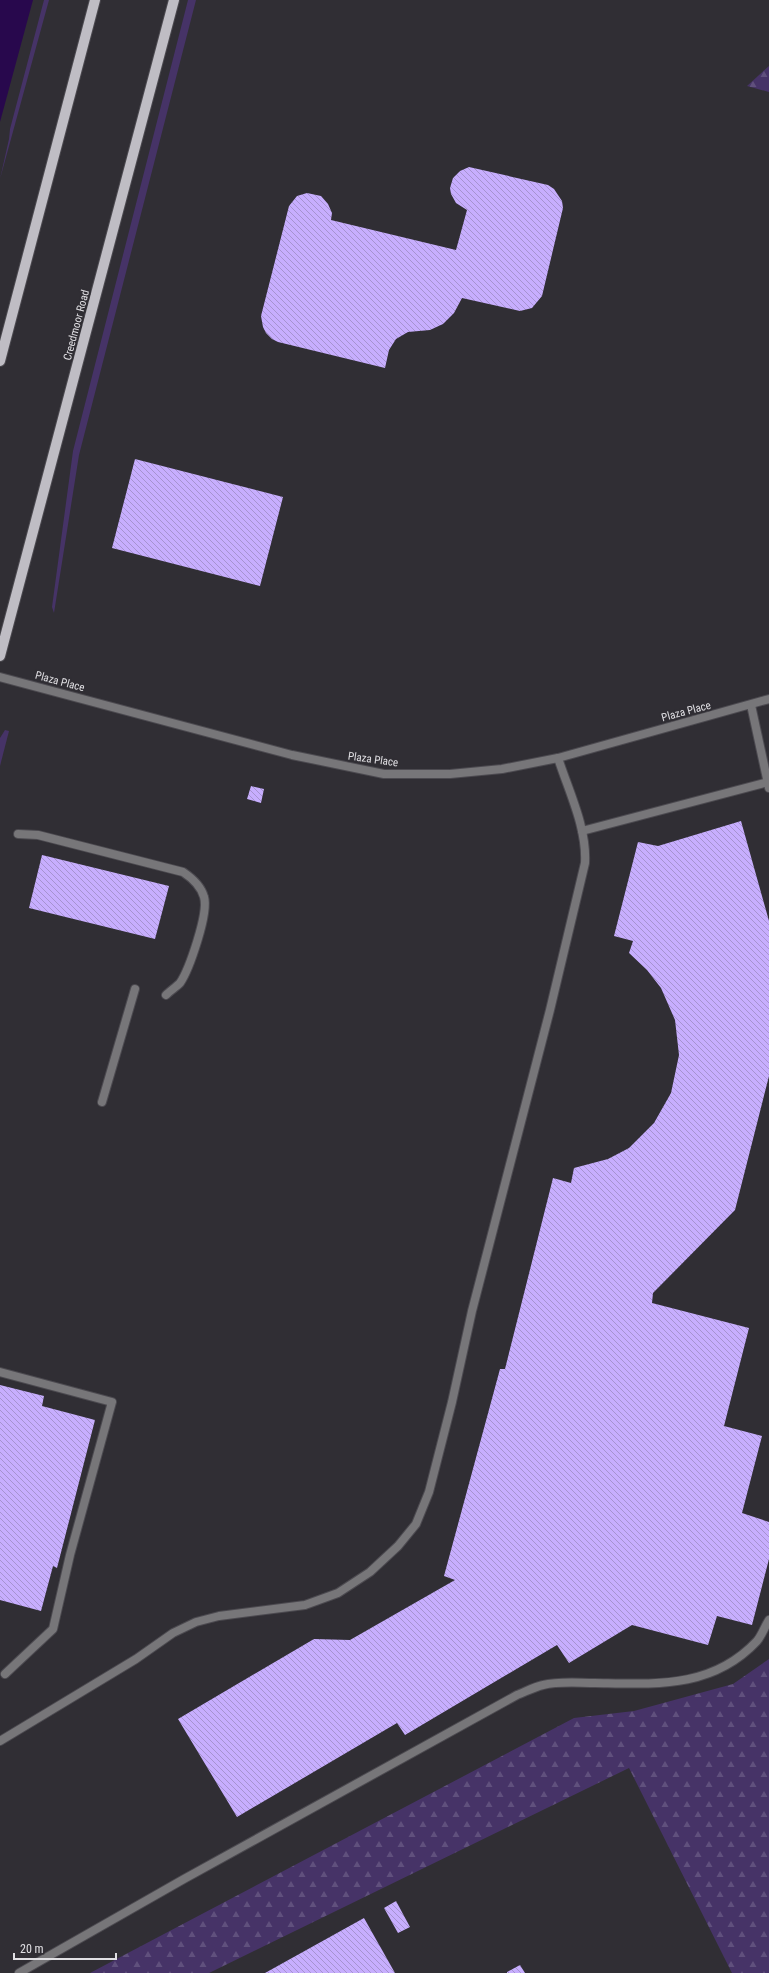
<svg xmlns="http://www.w3.org/2000/svg" width="769" height="1973" font-family="'Roboto Condensed',sans-serif">
<defs>
<pattern id="forest-firs" width="22" height="20" patternUnits="userSpaceOnUse"><rect width="22" height="20" fill="#463367"/><path d="M5 1l3.5 6h-7zM16 11l3.5 6h-7z" fill="#60507d"/></pattern>
<pattern id="building-back-hatch" width="6" height="6" patternUnits="userSpaceOnUse"><rect width="6" height="6" fill="#c7aefe"/><path d="M-1 5l2 2M0 0l6 6M5-1l2 2" fill="none" stroke="#a693d0"/></pattern>
</defs>
<rect width="100%" height="100%" fill="#302e34"/>
<g fill="#463367">
<polygon points="44,0 49,0 0,179 9,139 10,129"/>
<polygon points="188,0 196,0 79,455 54,613 52,607 73,451"/>
<polygon points="5,730 9,731 0,766 0,738"/>
</g>
<g fill="url(#forest-firs)">
<polygon points="769,66 769,92 747,86"/>
<polygon points="769,1659 769,1973 732,1973 629,1768 209,1973 90,1973 574,1718 634,1711 733,1684"/>
</g>
<polygon fill="#28084d" points="0,0 33,0 0,122"/>
<g fill="url(#building-back-hatch)">
<polygon points="469,167 548,185 554,189 562,201 563,208 542,296 532,308 520,311 462,298 454,313 443,324 430,330 408,332 396,339 389,350 385,368 278,342 272,339 266,333 263,327 261,316 289,206 297,196 307,193 321,196 328,204 332,213 331,220 456,250 467,210 456,203 451,194 450,188 453,178 460,171"/>
<polygon points="135,459 283,497 260,586 112,548"/>
<polygon points="251,786 264,789 261,803 247,799"/>
<polygon points="741,821 769,921 769,1076 735,1210 653,1293 652,1303 749,1328 724,1426 762,1436 742,1513 769,1522 769,1559 752,1625 717,1616 708,1645 632,1625 569,1663 557,1645 405,1735 397,1723 237,1817 178,1719 314,1639 350,1640 455,1580 444,1576 500,1369 505,1369 553,1178 571,1183 574,1168 608,1159 629,1148 654,1123 671,1093 679,1055 675,1020 661,988 647,970 629,953 633,941 614,936 638,842 658,846"/>
<polygon points="42,855 169,886 155,939 29,908"/>
<polygon points="0,1385 44,1396 42,1406 95,1420 57,1568 53,1566 41,1611 0,1600"/>
<polygon points="396,1901 410,1927 398,1933 384,1908"/>
<polygon points="364,1918 395,1973 265,1973"/>
<polygon points="520,1965 525,1973 507,1973 507,1972"/>
</g>
<g fill="none" stroke-linecap="round" stroke-linejoin="round">
<defs>
<g id="service">
<polyline points="751,705 769,788"/>
<polyline points="582,831 768,782"/>
<path d="M 18,834 L 38,835 L 183,872 C 192,878 201,886 204,897 C 209,913 189,970 180,983 C 176,987 170,991 166,995"/>
<polyline points="102,1102 135,989"/>
<polyline points="0,1372 112,1402 70,1555 53,1629 5,1674"/>
<path d="M 0,1741 L 136,1659 L 173,1633 L 196,1622 L 219,1616 L 305,1605 L 338,1593 L 370,1572 L 398,1546 L 416,1524 L 429,1492 L 452,1402 L 472,1311 L 550,1010 L 585,863 C 587,828 569,792 558,758"/>
<path d="M 19,1973 L 184,1879 L 517,1695 C 525,1692 534,1687 543,1685 C 559,1681 578,1683 595,1683 C 655,1684 712,1689 757,1641 C 762,1635 765,1626 769,1620"/>
</g>
<polyline id="tertiary" points="0,677 292,755 384,774 450,774 502,769 558,758 769,699"/>
<g id="primary">
<polyline points="0,361 95,0"/>
<polyline points="0,656 174,0"/>
</g>
</defs>
<use href="#service" stroke="#4c4a50" stroke-width="10"/>
<use href="#tertiary" stroke="#4c4a50" stroke-width="10"/>
<use href="#primary" stroke="#4c4a50" stroke-width="12"/>
<use href="#service" stroke="#777679" stroke-width="8"/>
<use href="#tertiary" stroke="#777679" stroke-width="8"/>
<use href="#primary" stroke="#bfbdc4" stroke-width="10"/>
</g>
<g text-anchor="middle" stroke-width="4" stroke-linejoin="round" paint-order="stroke">
<g font-size="11" fill="#e0dfe3" stroke="#302e34">
<text transform="translate(76 325) rotate(-75)" y="4">Creedmoor Road</text>
<text transform="translate(60 681) rotate(15)" y="4">Plaza Place</text>
<text transform="translate(686 711) rotate(-15)" y="4">Plaza Place</text>
<text transform="translate(373 759) rotate(8)" y="4">Plaza Place</text>
</g>
</g>
<path d="M14 1953v6h102v-6" fill="none" stroke="#e0dfe3" stroke-width="2"/>
<text x="20" y="1953" font-size="12" fill="#e0dfe3" stroke="#302e34" stroke-width="3" paint-order="stroke">20 m</text>
</svg>
